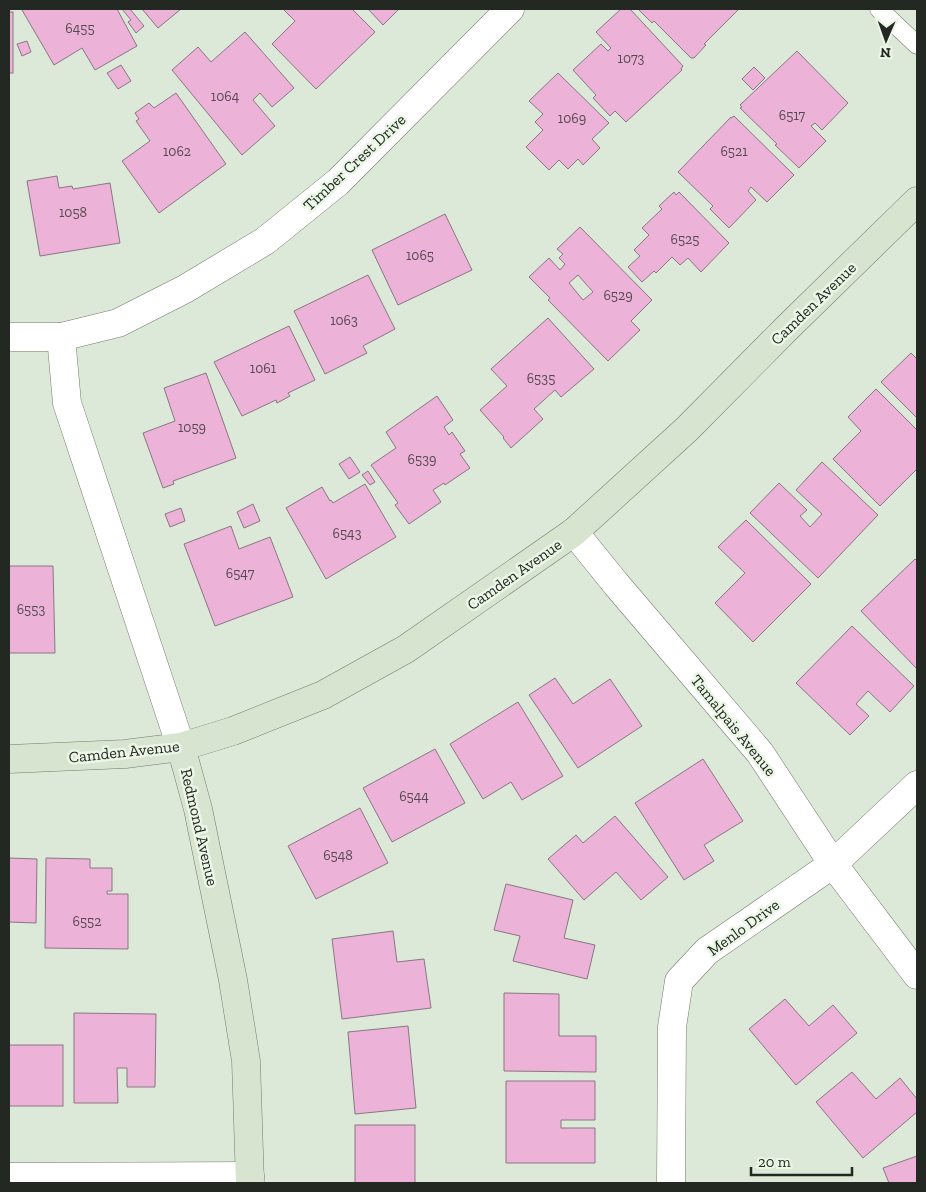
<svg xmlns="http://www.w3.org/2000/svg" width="926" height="1192" font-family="'Zilla Slab',serif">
<rect width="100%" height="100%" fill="#dde9d8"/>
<g fill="#edb2d8" stroke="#887782" fill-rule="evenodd">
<polygon points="24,9 117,9 137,46 95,70 82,48 54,65 22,10"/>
<polygon points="122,9 130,9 144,26 136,33 128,22 131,20"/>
<polygon points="142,9 181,9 158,28"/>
<polygon points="283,9 352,9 375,32 316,89 272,44 295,21"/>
<polygon points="368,9 399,9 383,25"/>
<polygon points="621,9 630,9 683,66 681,69 682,70 626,122 615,111 610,116 593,98 596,95 573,70 601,44 608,51 611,48 596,32"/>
<polygon points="638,9 739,9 704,44 706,45 694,58 691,58 654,21 652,23"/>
<rect x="9" y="12" width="4" height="61"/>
<polygon points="245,32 294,88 272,107 260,93 253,100 275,126 242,155 172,70 198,47 211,62"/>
<polygon points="27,41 31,52 22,56 17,44"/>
<polygon points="797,51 848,103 822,130 815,123 811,126 826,141 799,168 775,145 777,144 740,108 742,107 740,105"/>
<polygon points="121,65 131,81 118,89 107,73"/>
<polygon points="754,67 765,78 753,90 742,79"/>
<polygon points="558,73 609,123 592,139 600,148 583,165 578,159 568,169 559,160 549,170 526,147 543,130 535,122 543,114 529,101"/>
<polygon points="176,93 226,164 159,213 122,161 150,141 136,121 139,119 135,113 149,103 154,108"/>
<polygon points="734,116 794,175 767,202 751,187 748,191 756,200 729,228 710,209 713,206 678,172 731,117 731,118"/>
<polygon points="57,176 59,188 72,186 73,189 110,183 120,243 40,256 27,181"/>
<polygon points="674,192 676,195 679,192 729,243 701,272 688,258 680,265 672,257 656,273 654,271 642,282 628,267 640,256 634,250 649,235 642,228 662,209 659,206"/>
<polygon points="445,214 472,270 398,305 372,250"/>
<path d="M 580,227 L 652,300 L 631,321 L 640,330 L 608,361 L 548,300 L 550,298 L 529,277 L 549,258 L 560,270 L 565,264 L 559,258 L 563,254 L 557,249 ZM 578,275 L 593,292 L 583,300 L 569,283 Z"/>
<polygon points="368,275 395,329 363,346 367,353 325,374 294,311"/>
<polygon points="548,318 594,369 561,397 555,390 534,409 543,419 511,448 503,438 504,437 480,410 507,386 491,369"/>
<polygon points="289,326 315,380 288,393 290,396 277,403 276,400 242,416 214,362"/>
<polygon points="911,353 917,359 917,418 881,382"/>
<polygon points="206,373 236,458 173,481 174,484 163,488 143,433 175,421 164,388"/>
<polygon points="876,389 917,430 917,469 880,506 833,459 861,431 848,417"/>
<polygon points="437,396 453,420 444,427 449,435 452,432 465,451 460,454 470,468 445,485 444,483 433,490 441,502 409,524 395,505 398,503 371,465 396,448 386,432"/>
<polygon points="350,457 360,472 349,479 339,464"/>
<polygon points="822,462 878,515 818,578 750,513 779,483 807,510 800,516 810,527 822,514 796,490"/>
<polygon points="368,471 375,482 370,485 362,475"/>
<polygon points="365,484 396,537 326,579 286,508 322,487 330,501 331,500 333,503"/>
<polygon points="253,504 260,521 244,528 237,512"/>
<polygon points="181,508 185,521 170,527 165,514"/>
<polygon points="746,520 811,584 753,642 715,603 745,573 718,547"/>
<polygon points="231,526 239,549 270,537 293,597 215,626 184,544"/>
<polygon points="915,559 917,561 917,669 861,611"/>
<polygon points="9,566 53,566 55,653 9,653"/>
<polygon points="852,626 914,686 890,712 868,691 856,704 869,716 850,735 796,683"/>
<polygon points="555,678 573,704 610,679 642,726 578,768 529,695"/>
<polygon points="518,702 563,776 522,800 511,782 483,799 450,744"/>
<polygon points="435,749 465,803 392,842 363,788"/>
<polygon points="703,759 743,821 704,845 714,861 684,880 635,803"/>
<polygon points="360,808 388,863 316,899 288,846"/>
<polygon points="615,816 668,877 641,900 616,872 584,900 548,859 576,835 583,843"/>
<polygon points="9,858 37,859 36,923 9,922"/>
<polygon points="46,858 90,859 90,868 112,868 112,891 107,891 107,894 128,894 128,949 45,948"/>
<polygon points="506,884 573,900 564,938 595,945 587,979 513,961 520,936 494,930"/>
<polygon points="393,931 397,962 424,959 431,1008 342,1019 332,939"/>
<polygon points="504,993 559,994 559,1036 596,1036 596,1072 504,1071"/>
<polygon points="785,999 809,1026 833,1005 857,1033 796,1085 749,1029"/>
<polygon points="74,1013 156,1014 155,1087 127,1087 127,1068 117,1068 118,1103 74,1103"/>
<polygon points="408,1026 416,1108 355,1114 348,1032"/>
<rect x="9" y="1045" width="54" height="61"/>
<polygon points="852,1072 876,1099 900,1078 917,1099 917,1112 863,1158 816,1102"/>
<polygon points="506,1081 595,1081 595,1120 561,1120 561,1128 595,1128 595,1163 506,1163"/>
<rect x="355" y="1125" width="60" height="58"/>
<polygon points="917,1156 917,1183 889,1183 883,1168"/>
</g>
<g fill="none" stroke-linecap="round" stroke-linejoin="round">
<defs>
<polyline id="lane" points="879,9 917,45"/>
<g id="street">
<polyline points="9,337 61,337 118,323 185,289 265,241 338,182 510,9"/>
<polyline points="61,337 67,403 181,747"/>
<polyline points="574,532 616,584 760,753 833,864 917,975"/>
<polyline points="9,1177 250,1176"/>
<polyline points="671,1183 672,1027 679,981 707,951 833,864 917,785"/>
</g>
<g id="secondary">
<polyline points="181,747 198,809 233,980 246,1061 250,1183"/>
<polyline points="9,759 125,754 181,747 233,731 323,695 406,649 574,532 687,429 787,328 917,201"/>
</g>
</defs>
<use href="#lane" stroke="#727c6d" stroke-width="19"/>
<use href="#street" stroke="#727c6d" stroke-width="29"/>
<use href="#secondary" stroke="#727c6d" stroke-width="29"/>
<use href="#lane" stroke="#fff" stroke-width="18"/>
<use href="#street" stroke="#fff" stroke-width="28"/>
<use href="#secondary" stroke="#d6e4d0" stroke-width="28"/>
</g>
<g text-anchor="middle" stroke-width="5" stroke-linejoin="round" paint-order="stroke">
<g font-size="14" fill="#564a50">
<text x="80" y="33">6455</text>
<text x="631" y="63">1073</text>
<text x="225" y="101">1064</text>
<text x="792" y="120">6517</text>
<text x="572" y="123">1069</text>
<text x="177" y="156">1062</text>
<text x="734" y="156">6521</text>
<text x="73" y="217">1058</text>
<text x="685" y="244">6525</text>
<text x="420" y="260">1065</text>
<text x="618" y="300">6529</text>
<text x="344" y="325">1063</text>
<text x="263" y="373">1061</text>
<text x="541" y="383">6535</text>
<text x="192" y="432">1059</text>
<text x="422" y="464">6539</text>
<text x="347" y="538">6543</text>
<text x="240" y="578">6547</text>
<text x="31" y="614">6553</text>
<text x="414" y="801">6544</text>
<text x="338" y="860">6548</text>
<text x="87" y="926">6552</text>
</g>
<g font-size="16" fill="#242822" stroke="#eaf6e6">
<text transform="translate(354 162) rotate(-43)" y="6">Timber Crest Drive</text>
<text transform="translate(813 303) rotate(-44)" y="6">Camden Avenue</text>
<text transform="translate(514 574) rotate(-35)" y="6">Camden Avenue</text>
<text transform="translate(734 725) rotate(51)" y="6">Tamalpais Avenue</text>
<text transform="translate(124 751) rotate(-6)" y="6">Camden Avenue</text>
<text transform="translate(200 827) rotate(77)" y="6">Redmond Avenue</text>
<text transform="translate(743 927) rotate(-36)" y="6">Menlo Drive</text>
</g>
</g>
<rect width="926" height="1192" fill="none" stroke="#242822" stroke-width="20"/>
<g transform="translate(886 40) rotate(182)" stroke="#eaf6e6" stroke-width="4" paint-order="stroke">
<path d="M0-4L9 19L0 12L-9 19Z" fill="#242822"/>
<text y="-8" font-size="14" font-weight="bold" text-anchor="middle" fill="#242822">N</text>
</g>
<path d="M751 1167v8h101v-8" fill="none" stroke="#242822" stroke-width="2.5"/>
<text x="758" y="1167" font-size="15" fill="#242822" stroke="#eaf6e6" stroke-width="4" paint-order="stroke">20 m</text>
</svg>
